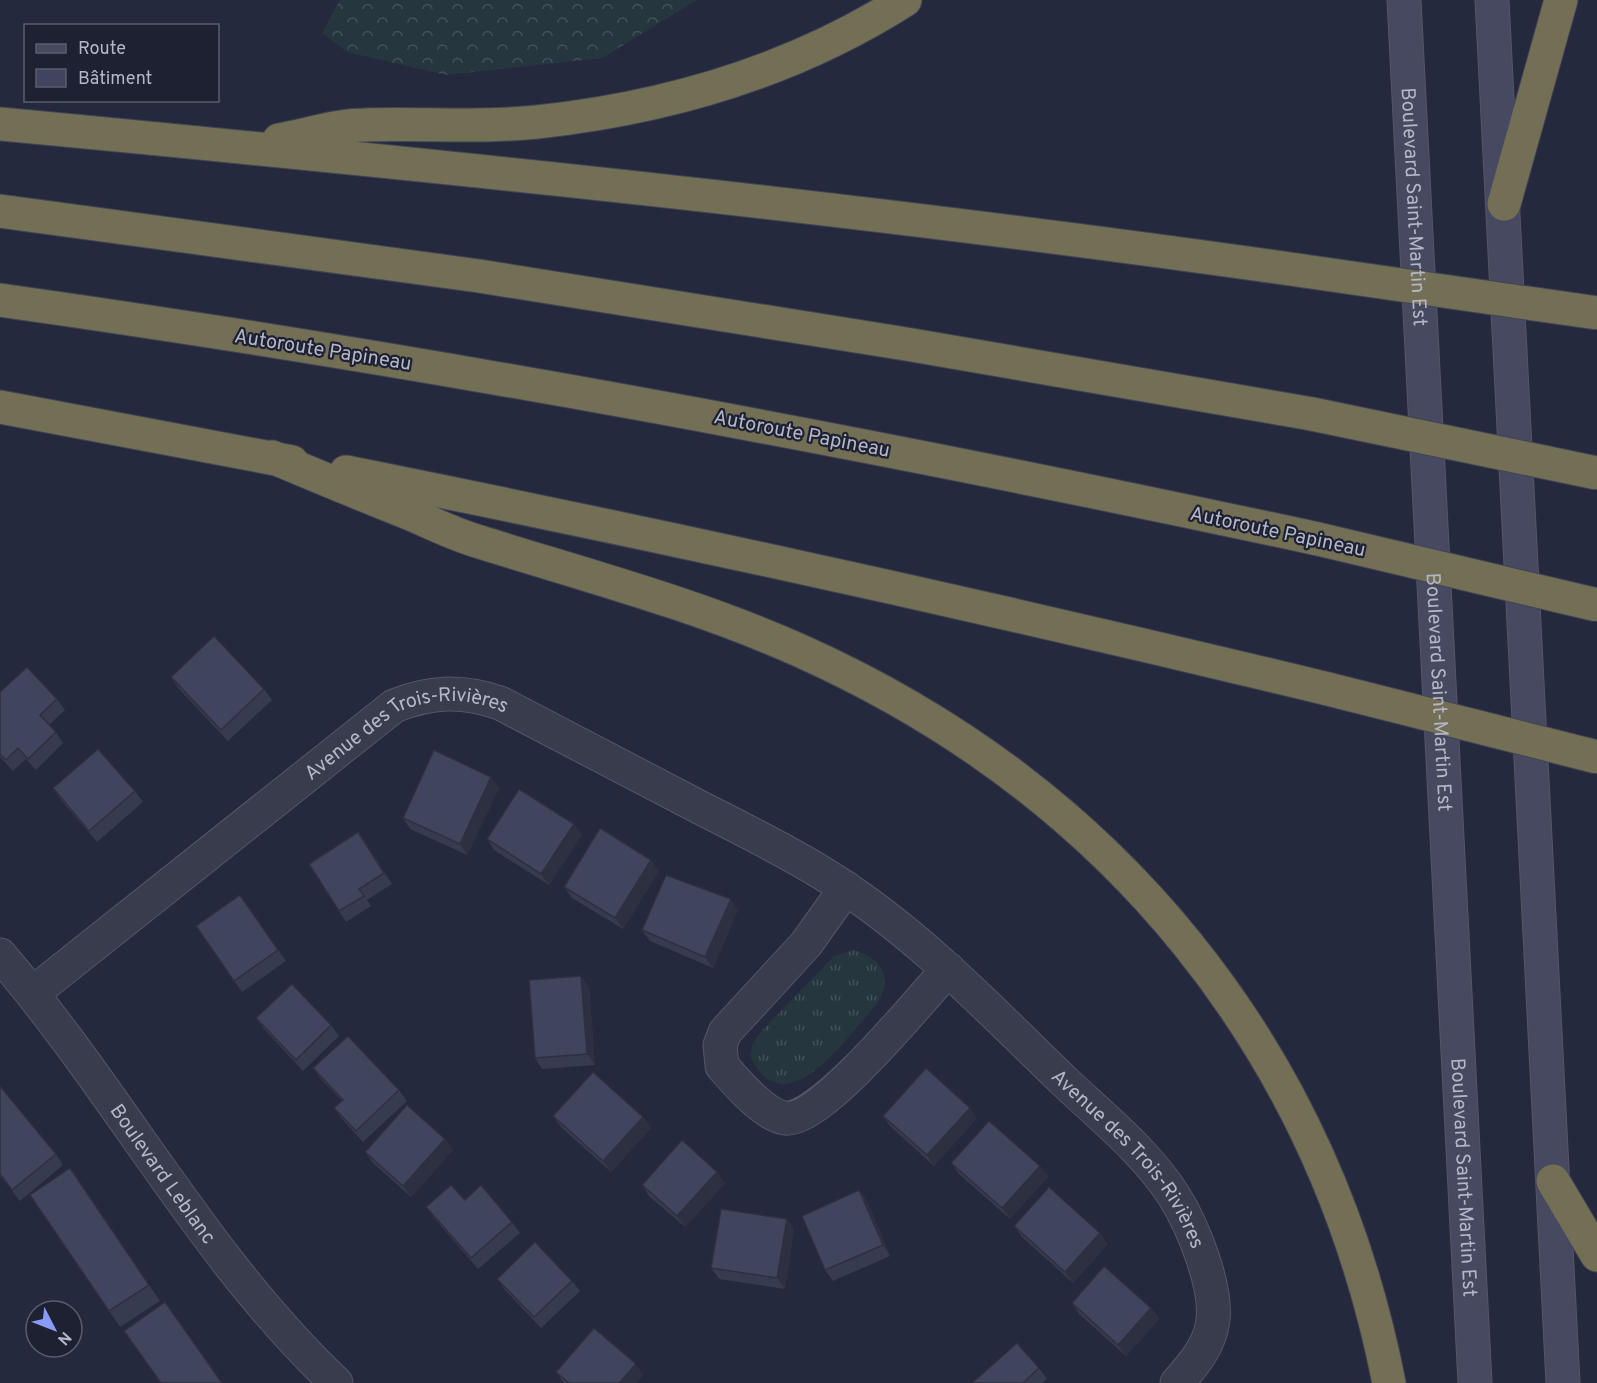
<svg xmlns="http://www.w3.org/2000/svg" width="1597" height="1383" font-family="Overpass,sans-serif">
<defs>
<pattern id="grass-tufts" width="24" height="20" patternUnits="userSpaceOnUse" patternTransform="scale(1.5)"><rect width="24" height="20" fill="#26363e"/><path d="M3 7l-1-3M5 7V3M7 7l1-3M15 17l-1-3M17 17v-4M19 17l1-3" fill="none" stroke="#435158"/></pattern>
<pattern id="forest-crowns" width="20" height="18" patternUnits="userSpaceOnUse" patternTransform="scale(1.5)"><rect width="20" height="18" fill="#26363e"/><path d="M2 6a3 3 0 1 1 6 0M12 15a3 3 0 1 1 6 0" fill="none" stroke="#435158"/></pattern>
</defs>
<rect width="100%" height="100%" fill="#24293d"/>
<path fill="url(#grass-tufts)" d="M 854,950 C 883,959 894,979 876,1005 C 846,1037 786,1130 750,1056 L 752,1045 L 758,1035 L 834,956 Z"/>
<polygon fill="url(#forest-crowns)" points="340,0 697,0 602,58 446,75 347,52 322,33"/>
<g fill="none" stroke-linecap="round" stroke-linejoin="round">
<defs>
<g id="minor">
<path d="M 846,888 L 806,944 L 725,1032 L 720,1045 L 722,1066 C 736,1082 764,1115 785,1118 C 820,1123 922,998 948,969"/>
<path id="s1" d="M 0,955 C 119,1093 203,1257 336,1383"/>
<path id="s2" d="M 33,993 L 394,706 C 431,691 463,690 500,703 C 567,738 634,773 701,808 C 742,829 783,849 822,873 C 914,929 988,1008 1065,1082 C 1102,1117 1147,1153 1174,1196 C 1193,1226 1217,1286 1213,1320 C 1210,1346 1193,1365 1177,1383"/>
</g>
<g id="secondary">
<path id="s3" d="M 1404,0 L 1475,1383"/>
<polyline points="1492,0 1563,1383"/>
</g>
<g id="motorway">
<path d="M 0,124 C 436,165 870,209 1304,271"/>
<path d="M 279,140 C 307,135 337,125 364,125 C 422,123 480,128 537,122 C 667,108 795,70 905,0"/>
<polyline points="1504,204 1561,0"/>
<polyline points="0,211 479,276 906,344 1312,414"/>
<path d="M 0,300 C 442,362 881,445 1318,539"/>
<polyline points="0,407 292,462"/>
<path d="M 272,457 C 317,476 363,495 408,513 C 432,523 455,535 480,542 C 588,576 699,605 803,652 C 1113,792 1323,1047 1389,1383"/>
<path d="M 346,472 C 675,538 1002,610 1328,689"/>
<polyline points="1553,1181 1597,1255"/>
</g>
</defs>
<use href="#minor" stroke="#535768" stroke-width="35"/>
<use href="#secondary" stroke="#535768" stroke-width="35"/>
<use href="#motorway" stroke="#404455" stroke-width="35"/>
<use href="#minor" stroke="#383c4d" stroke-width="33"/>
<use href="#secondary" stroke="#464960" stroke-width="33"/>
<use href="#motorway" stroke="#736f55" stroke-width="33"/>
<defs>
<g id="motorway-bridge">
<polyline points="1304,271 1597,313"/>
<polyline points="1312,414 1597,473"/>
<polyline points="1318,539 1597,605"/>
<polyline points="1328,689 1597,757"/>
</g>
</defs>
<use href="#motorway-bridge" stroke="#404455" stroke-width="35" stroke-linecap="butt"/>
<use href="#motorway-bridge" stroke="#736f55" stroke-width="33"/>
</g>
<g fill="#373b50">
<polygon points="171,677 264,689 272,700 228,741 178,688"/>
<polygon points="0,692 57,699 65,710 49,725 56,732 63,743 36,770 26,759 13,771 0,757"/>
<polygon points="53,788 135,791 143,802 97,842 60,799"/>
<polygon points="499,788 467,855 410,829 403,818"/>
<polygon points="574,824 582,835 549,885 494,850 487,839"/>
<polygon points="366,843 392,884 367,900 371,906 346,922 339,911"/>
<polygon points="659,871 623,929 572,898 564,887"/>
<polygon points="240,895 286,961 242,992 196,926"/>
<polygon points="738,910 713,968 650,941 642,930"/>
<polygon points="581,976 589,987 595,1065 542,1069 535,1058"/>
<polygon points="256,1018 331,1025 339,1036 303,1071 264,1029"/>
<polygon points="313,1068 399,1090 407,1101 363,1142 342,1119 334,1108 342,1101 321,1079"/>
<polygon points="0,1086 56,1154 63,1165 20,1201 0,1176"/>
<polygon points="553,1116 643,1117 651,1128 611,1172 561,1127"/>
<polygon points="883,1116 977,1118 934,1166 890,1126"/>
<polygon points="445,1139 453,1150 411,1197 373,1163 365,1152"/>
<polygon points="951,1163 1040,1166 1048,1177 1010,1219 959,1174"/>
<polygon points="70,1168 160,1301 120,1327 109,1311"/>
<polygon points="725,1183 685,1227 649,1196 642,1185"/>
<polygon points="859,1190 867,1201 890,1256 833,1281 825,1270"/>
<polygon points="465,1200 512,1222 520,1233 478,1269 434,1218 426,1207"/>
<polygon points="787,1219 794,1230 785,1289 719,1279 711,1268"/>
<polygon points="1014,1226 1108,1244 1073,1283 1022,1237"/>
<polygon points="497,1279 572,1281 580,1291 541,1328 505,1290"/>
<polygon points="1072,1303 1151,1308 1159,1319 1126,1356 1079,1314"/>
<polygon points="1039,1368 1047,1379 1042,1383 972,1383"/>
<polygon points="556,1372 643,1375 636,1383 564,1383"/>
</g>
<g fill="#2d3041">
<polygon points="491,777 499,788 467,855 460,844"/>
<polygon points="574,824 582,835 549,885 541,874"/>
<polygon points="651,860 659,871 623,929 615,918"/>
<polygon points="731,899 738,910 713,968 705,957"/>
<polygon points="581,976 589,987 595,1065 587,1054"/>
<polygon points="970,1108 977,1118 934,1166 927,1155"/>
<polygon points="643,1117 651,1128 611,1172 603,1161"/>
<polygon points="445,1139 453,1150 411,1197 403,1186"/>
<polygon points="1040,1166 1048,1177 1010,1219 1002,1208"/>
<polygon points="717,1172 725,1183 685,1227 677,1216"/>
<polygon points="859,1190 867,1201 890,1256 883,1245"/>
<polygon points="787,1219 794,1230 785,1289 777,1278"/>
<polygon points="1100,1233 1108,1244 1073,1283 1065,1272"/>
<polygon points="1151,1308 1159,1319 1126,1356 1118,1345"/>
<polygon points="636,1364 643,1375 636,1383 619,1383"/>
</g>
<g fill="#40455d" stroke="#2d3041" stroke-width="1.5">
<polygon points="214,636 264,689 221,730 171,677"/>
<polygon points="27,667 57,699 40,715 56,732 28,759 18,748 6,760 0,754 0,692"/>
<polygon points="98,749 135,791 89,831 53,788"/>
<polygon points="434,750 491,777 460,844 403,818"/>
<polygon points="519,789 574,824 541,874 487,839"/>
<polygon points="600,828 651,860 615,918 564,887"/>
<polygon points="358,832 384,873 359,889 364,896 339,911 309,864"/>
<polygon points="666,875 731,899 705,957 642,930"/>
<polygon points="240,895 278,950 234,981 196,926"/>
<polygon points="581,976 587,1054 535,1058 529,980"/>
<polygon points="292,984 331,1025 296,1060 256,1018"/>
<polygon points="348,1036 399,1090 356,1131 334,1108 343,1100 313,1068"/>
<polygon points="926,1068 970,1108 927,1155 883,1116"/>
<polygon points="593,1072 643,1117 603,1161 553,1116"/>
<polygon points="0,1086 56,1154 12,1190 0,1174"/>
<polygon points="407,1105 445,1139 403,1186 365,1152"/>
<polygon points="989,1121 1040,1166 1002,1208 951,1163"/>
<polygon points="682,1140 717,1172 677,1216 642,1185"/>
<polygon points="70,1168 149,1285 109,1311 30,1195"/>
<polygon points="451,1185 465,1200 481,1185 512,1222 471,1258 426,1207"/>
<polygon points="1049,1187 1100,1233 1065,1272 1014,1226"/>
<polygon points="859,1190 883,1245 825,1270 802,1216"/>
<polygon points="721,1209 787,1219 777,1278 711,1268"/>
<polygon points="535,1242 572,1281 534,1317 497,1279"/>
<polygon points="1104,1266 1151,1308 1118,1345 1072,1303"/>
<polygon points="165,1302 222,1383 161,1383 124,1331"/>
<polygon points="594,1328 636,1364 619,1383 569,1383 556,1372"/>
<polygon points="1017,1343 1039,1368 1023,1383 972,1383"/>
</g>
<g text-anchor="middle" stroke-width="4.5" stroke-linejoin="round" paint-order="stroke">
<g font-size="20" fill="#b4b7c8" stroke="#1d2132">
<text dy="7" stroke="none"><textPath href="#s3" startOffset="207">Boulevard Saint-Martin Est</textPath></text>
<text transform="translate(323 349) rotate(9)" y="7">Autoroute Papineau</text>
<text transform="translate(802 433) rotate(11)" y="7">Autoroute Papineau</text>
<text transform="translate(1278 531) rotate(12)" y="7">Autoroute Papineau</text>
<text dy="7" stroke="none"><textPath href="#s3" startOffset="693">Boulevard Saint-Martin Est</textPath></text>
<text dy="7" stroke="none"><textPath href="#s2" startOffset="464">Avenue des Trois-Rivières</textPath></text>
<text dy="7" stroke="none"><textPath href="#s2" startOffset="1356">Avenue des Trois-Rivières</textPath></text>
<text dy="7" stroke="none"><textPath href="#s1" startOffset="273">Boulevard Leblanc</textPath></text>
<text dy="7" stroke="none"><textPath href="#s3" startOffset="1179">Boulevard Saint-Martin Est</textPath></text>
</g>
</g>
<rect x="24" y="24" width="195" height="78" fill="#1d2132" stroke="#595d6e" stroke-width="1.5"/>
<rect x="36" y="44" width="30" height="9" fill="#464960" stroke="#595d6e" stroke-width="1.5"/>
<text x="78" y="54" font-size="18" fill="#b4b7c8">Route</text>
<rect x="36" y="69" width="30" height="18" fill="#40455d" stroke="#595d6e" stroke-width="1.5"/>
<text x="78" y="84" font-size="18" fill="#b4b7c8">Bâtiment</text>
<g transform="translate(54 1329) rotate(132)"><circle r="28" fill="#1d2132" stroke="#595d6e" stroke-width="1.5"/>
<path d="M0-4.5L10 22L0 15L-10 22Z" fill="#8a9af7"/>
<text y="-9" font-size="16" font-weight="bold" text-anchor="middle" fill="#b4b7c8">N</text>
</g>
</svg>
